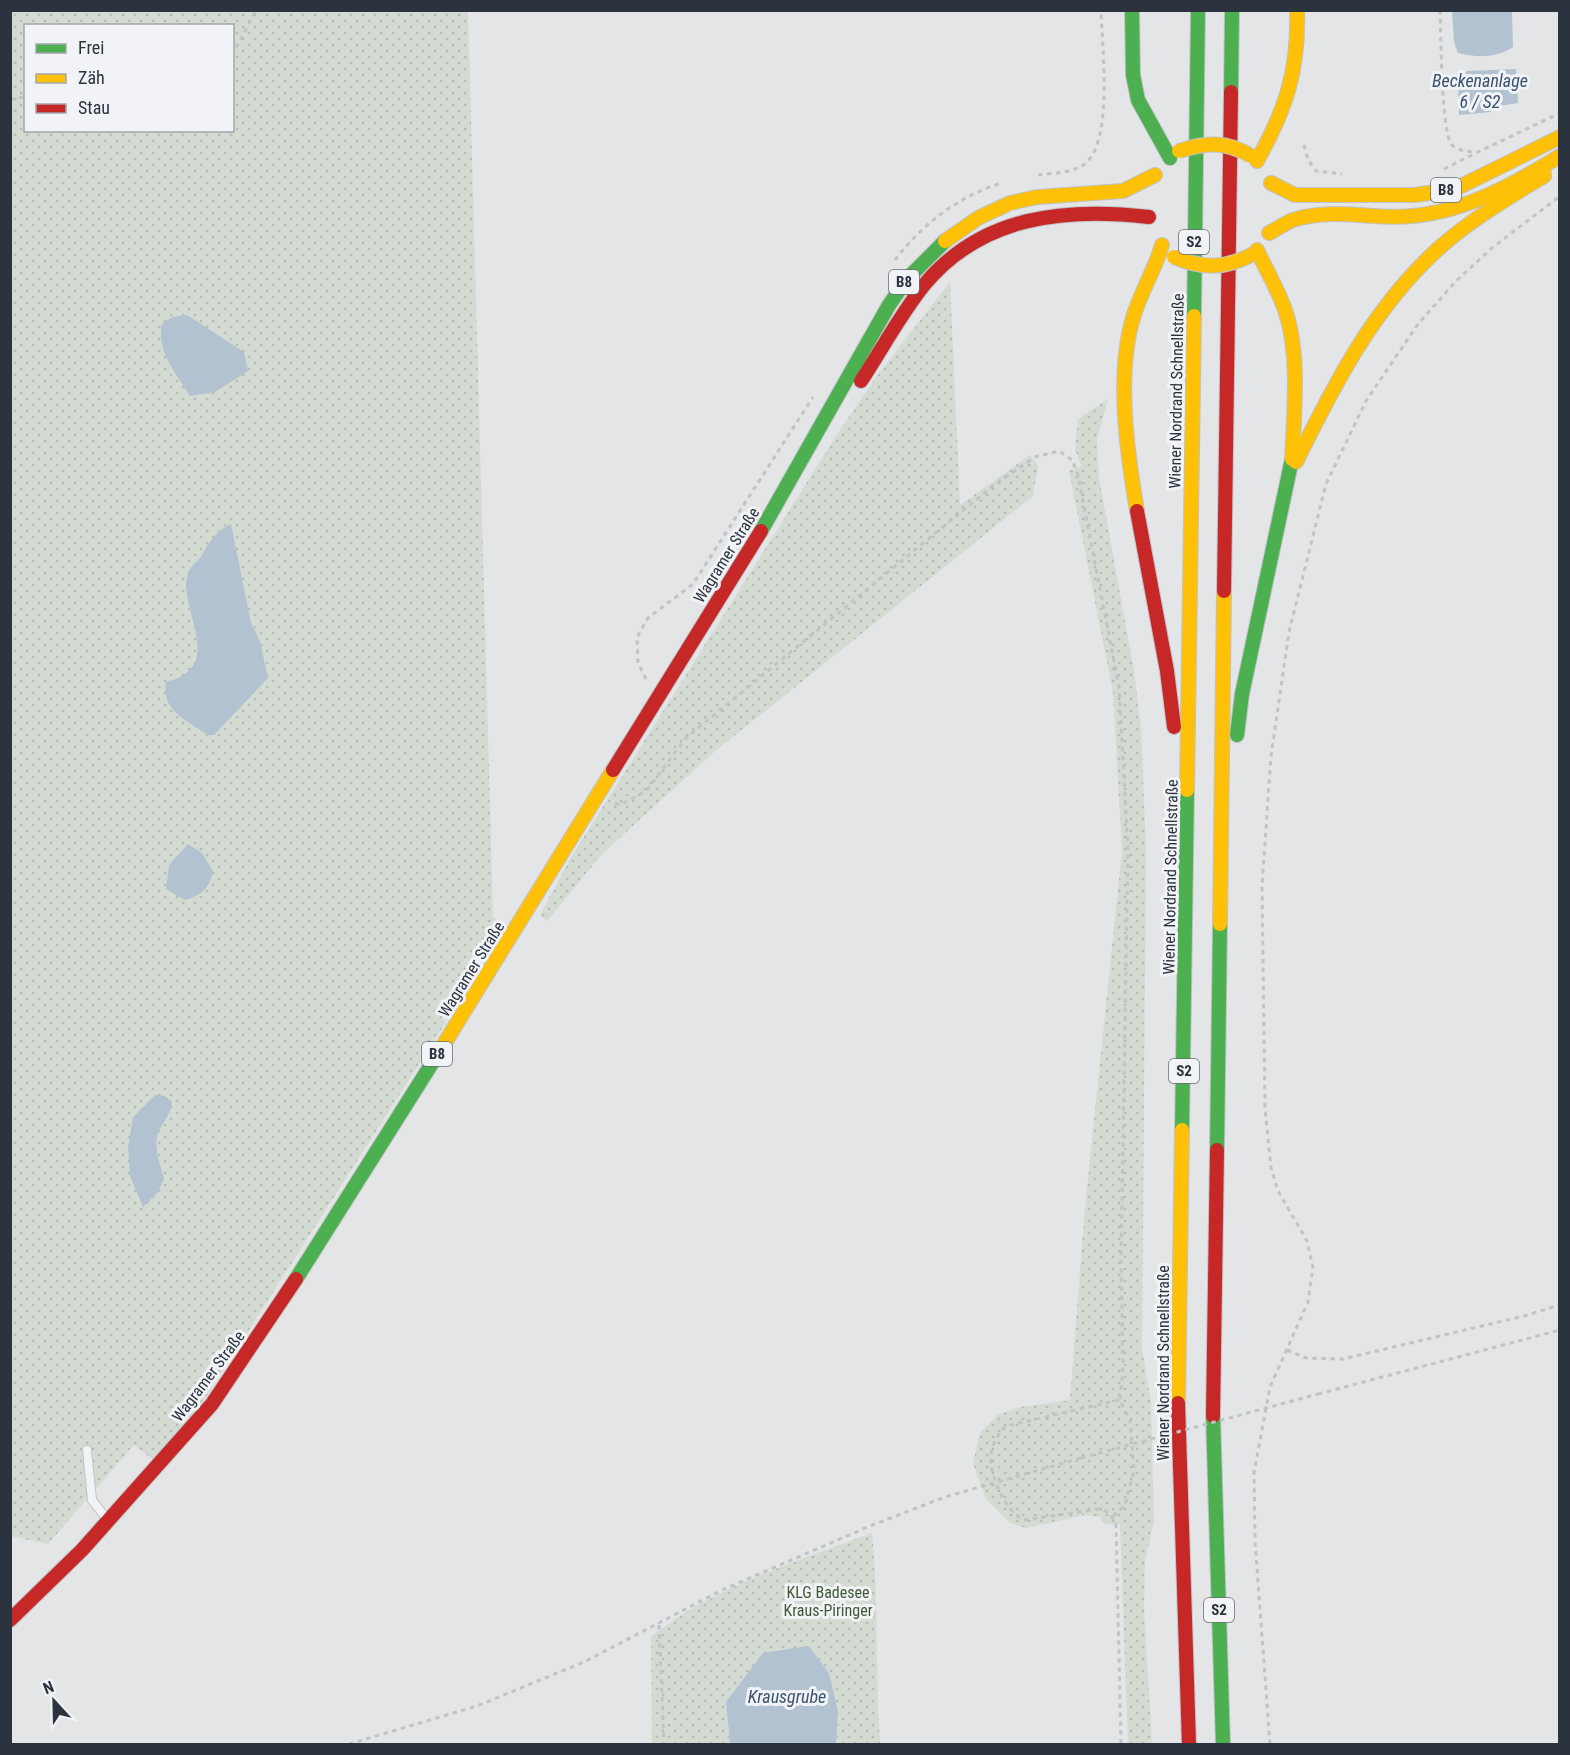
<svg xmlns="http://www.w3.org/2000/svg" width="1570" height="1755" font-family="'Roboto Condensed',sans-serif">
<defs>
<pattern id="grass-dots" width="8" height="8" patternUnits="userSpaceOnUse" patternTransform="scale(1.5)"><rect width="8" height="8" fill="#d4dbd3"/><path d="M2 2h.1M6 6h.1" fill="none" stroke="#b6bcb6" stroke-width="1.8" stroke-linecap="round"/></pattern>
</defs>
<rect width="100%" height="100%" fill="#e3e5e7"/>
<g fill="url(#grass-dots)" fill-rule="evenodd">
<path d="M 10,11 L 468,11 L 493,917 L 501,923 L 442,1019 L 446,1022 L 206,1397 L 155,1461 L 134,1445 L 48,1544 L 10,1536 ZM 26,26 L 232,26 L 232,130 L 26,130 Z"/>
<polygon points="950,282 960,505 1030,455 1038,465 1033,496 713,753 602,854 547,921 540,915 570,859 838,433 876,377"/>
<polygon points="1108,399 1097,439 1099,478 1134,671 1141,729 1146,849 1142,1348 1151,1402 1154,1521 1145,1561 1144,1608 1152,1744 1128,1744 1120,1524 1104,1524 1100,1517 1085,1515 1026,1528 1010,1523 986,1499 973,1463 980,1433 998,1415 1020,1407 1070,1400 1085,1207 1122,851 1113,692 1069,471 1081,466 1075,449 1078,419"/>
<path d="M 872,1533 C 879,1603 875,1674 880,1744 L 836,1744 L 838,1711 L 829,1673 L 809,1646 L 726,1702 L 730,1744 L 652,1744 L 651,1637 C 708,1589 803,1559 872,1533 Z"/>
</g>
<g fill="#b3c2d0">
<path d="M 1452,11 L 1512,11 L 1513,47 C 1496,58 1478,58 1458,53 L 1454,42 Z"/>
<polygon points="1516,69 1518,103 1492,107 1491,112 1459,115 1458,80 1467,71"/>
<path d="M 187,315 L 244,352 L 248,371 L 215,392 L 190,396 C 177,374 156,352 162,324 L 172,317 Z"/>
<path d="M 231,524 L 251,623 L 260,641 L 268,678 L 214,735 L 207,735 C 187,719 161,712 166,682 C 231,666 173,603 189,571 C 192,564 200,560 203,553 C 211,540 217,530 231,524 Z"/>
<path d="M 188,844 L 202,853 L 213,871 C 209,889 202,895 185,900 L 166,889 L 169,865 Z"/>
<path d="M 155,1095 L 165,1096 L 172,1102 C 171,1116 161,1123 157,1136 C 154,1150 161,1166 164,1179 L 158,1192 L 143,1207 L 130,1176 L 128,1147 L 133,1117 Z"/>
<polygon points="809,1646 829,1673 838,1711 836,1744 730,1744 726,1702 763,1653"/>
</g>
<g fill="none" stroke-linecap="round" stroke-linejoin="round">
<defs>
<polyline id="lane" points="87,1450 92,1500 106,1518"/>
<g id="fast">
<polyline points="1132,10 1133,75 1138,100 1170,158"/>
<polyline points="1231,92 1232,10"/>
<polyline points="1194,316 1198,10"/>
<polyline points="761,531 889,305 907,279 945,241"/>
<polyline points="1237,735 1242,694 1292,459"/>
<polyline points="1182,1130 1187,790"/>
<polyline points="1217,1150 1220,924"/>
<polyline points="296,1279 436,1057"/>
<polyline points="1213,1416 1223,1744"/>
</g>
<g id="slow">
<path d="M 1257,161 C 1286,109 1299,70 1297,10"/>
<polyline points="1271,183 1295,195 1415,195 1455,189 1560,137"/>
<path d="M 1269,233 C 1277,229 1285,223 1293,220 C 1331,207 1374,220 1412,216 C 1467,211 1514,184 1560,156"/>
<polyline points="945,241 978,218 1010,203 1037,197 1123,191 1155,175"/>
<path d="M 1257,250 C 1266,270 1279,291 1286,313 C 1300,356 1294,414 1292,459"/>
<path d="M 1296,462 C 1334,385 1373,308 1438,249 C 1470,220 1508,198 1544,176 L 1543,166"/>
<path d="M 1137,511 C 1127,452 1116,375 1133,318 C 1140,293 1155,270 1162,245"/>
<polyline points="1187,790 1194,316"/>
<polyline points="1220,924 1224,591"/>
<polyline points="436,1057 613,770"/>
<polyline points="1178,1403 1182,1130"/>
</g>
<g id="jam">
<path d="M 861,381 C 882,349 900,315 924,285 C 981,216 1065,207 1149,217"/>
<polyline points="1137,511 1167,671 1174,727"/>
<polyline points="1224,591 1231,92"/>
<polyline points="613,770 761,531"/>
<polyline points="1178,1403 1189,1744"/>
<polyline points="1213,1416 1217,1150"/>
<polyline points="10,1620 82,1550 212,1404 296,1279"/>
</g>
</defs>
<use href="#lane" stroke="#c1c3c5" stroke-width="10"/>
<use href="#fast" stroke="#c0c2c5" stroke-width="16"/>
<use href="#slow" stroke="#c0c2c5" stroke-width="16"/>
<use href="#jam" stroke="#c0c2c5" stroke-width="16"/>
<g stroke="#c1c3c6" stroke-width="3" stroke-dasharray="4.5 4.5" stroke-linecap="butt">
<polyline points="351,10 368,10"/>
<path d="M 1440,10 C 1441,31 1441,134 1452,145 C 1458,151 1470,152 1478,152 L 1560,113"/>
<polyline points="232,56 256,10"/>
<polyline points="10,99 26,97"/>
<polyline points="1304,145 1308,160 1316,171 1342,174"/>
<polyline points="1444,169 1476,153"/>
<path d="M 1038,175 C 1053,173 1076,173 1087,162 C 1113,137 1102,46 1101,10"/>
<path d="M 895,260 C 921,225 960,195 1002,183"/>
<polyline points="646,679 638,663 637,637 648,618 693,584 813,397"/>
<polyline points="615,803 620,805 646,791 686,738 994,485 1035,457 1059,451 1072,460 1078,475 1119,687 1128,850 1121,1259 1123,1366 1120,1400 1130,1420 1134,1470 1125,1505 1112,1517"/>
<polyline points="1287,1350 1306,1358 1343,1359 1524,1316 1560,1305"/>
<polyline points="1318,1394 1560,1330"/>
<path d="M 1119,1400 L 1006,1426 C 998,1435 992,1443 991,1455 C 989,1476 1006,1512 1024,1520 L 1099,1509 C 1109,1511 1112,1516 1116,1525 L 1121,1744"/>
<polyline points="659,1625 664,1744"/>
<polyline points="349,1744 477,1706 584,1662 722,1590 870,1526 945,1497 1081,1458"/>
<polyline points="1270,1744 1255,1541 1254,1472 1270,1387 1308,1302 1313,1267 1307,1241 1278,1191 1271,1168 1265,1108 1262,886 1271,756 1289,632 1326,484 1366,401 1418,324 1456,281 1492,248 1560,196"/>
</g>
<use href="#lane" stroke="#f2f3f4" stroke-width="8"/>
<use href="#fast" stroke="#4caf50" stroke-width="14"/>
<use href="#slow" stroke="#ffc107" stroke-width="14"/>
<use href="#jam" stroke="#c62828" stroke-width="14"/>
<defs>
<g id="slow-bridge">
<path d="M 1179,151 C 1205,142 1227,141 1251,156"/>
<path d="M 1174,257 C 1203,269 1226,269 1253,254"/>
</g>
</defs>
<use href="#slow-bridge" stroke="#c0c2c5" stroke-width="16" stroke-linecap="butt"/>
<polyline stroke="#c1c3c6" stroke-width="3" stroke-dasharray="4.5 4.5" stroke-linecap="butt" points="1081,1458 1318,1394"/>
<use href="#slow-bridge" stroke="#ffc107" stroke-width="14"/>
</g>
<g text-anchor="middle" stroke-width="6" stroke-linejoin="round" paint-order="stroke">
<g fill="#f1f3f6" stroke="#666d76" stroke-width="1.5">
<rect x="1431" y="178" width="30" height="24" rx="4.5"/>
<rect x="1179" y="230" width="30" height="24" rx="4.5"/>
<rect x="889" y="270" width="30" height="24" rx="4.5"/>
<rect x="422" y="1042" width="30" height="24" rx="4.5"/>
<rect x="1169" y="1059" width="30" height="24" rx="4.5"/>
<rect x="1204" y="1598" width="30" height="24" rx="4.5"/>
</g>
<g font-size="15" font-weight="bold" fill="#2b333f">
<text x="1446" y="195">B8</text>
<text x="1194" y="247">S2</text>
<text x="904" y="287">B8</text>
<text x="437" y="1059">B8</text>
<text x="1184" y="1076">S2</text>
<text x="1219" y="1615">S2</text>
</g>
<g font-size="16" fill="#2b333f" stroke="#f1f3f6">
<text transform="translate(1176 391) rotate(-89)" y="6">Wiener Nordrand Schnellstraße</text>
<text transform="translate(726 555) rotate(-58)" y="6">Wagramer Straße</text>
<text transform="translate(1170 877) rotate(-89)" y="6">Wiener Nordrand Schnellstraße</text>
<text transform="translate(471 969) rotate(-58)" y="6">Wagramer Straße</text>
<text transform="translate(1163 1363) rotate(-90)" y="6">Wiener Nordrand Schnellstraße</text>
<text transform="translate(208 1376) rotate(-53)" y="6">Wagramer Straße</text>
</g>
<g font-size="16" fill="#405a39" stroke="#f1f3f6">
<text x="828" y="1598">KLG Badesee<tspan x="828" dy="18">Kraus-Piringer</tspan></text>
</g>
<g font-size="18" font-style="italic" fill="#385270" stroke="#f1f3f6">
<text x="1480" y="87">Beckenanlage<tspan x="1480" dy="21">6 / S2</tspan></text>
<text x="787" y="1703">Krausgrube</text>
</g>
</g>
<rect width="1570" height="1755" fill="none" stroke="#2b333f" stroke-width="24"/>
<rect x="24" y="24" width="210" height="108" fill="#f1f3f6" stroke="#a2a6ad" stroke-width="1.5"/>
<rect x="36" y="44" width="30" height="9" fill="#4caf50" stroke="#a2a6ad" stroke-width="1.5"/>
<text x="78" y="54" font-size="18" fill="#2b333f">Frei</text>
<rect x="36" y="74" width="30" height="9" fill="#ffc107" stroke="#a2a6ad" stroke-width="1.5"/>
<text x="78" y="84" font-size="18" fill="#2b333f">Zäh</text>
<rect x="36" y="104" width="30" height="9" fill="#c62828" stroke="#a2a6ad" stroke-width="1.5"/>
<text x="78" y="114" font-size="18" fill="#2b333f">Stau</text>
<g transform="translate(54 1701) rotate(338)" stroke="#f1f3f6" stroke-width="4.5" paint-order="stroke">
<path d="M0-4.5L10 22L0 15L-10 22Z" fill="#2b333f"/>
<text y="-9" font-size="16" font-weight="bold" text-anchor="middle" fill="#2b333f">N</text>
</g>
</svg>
